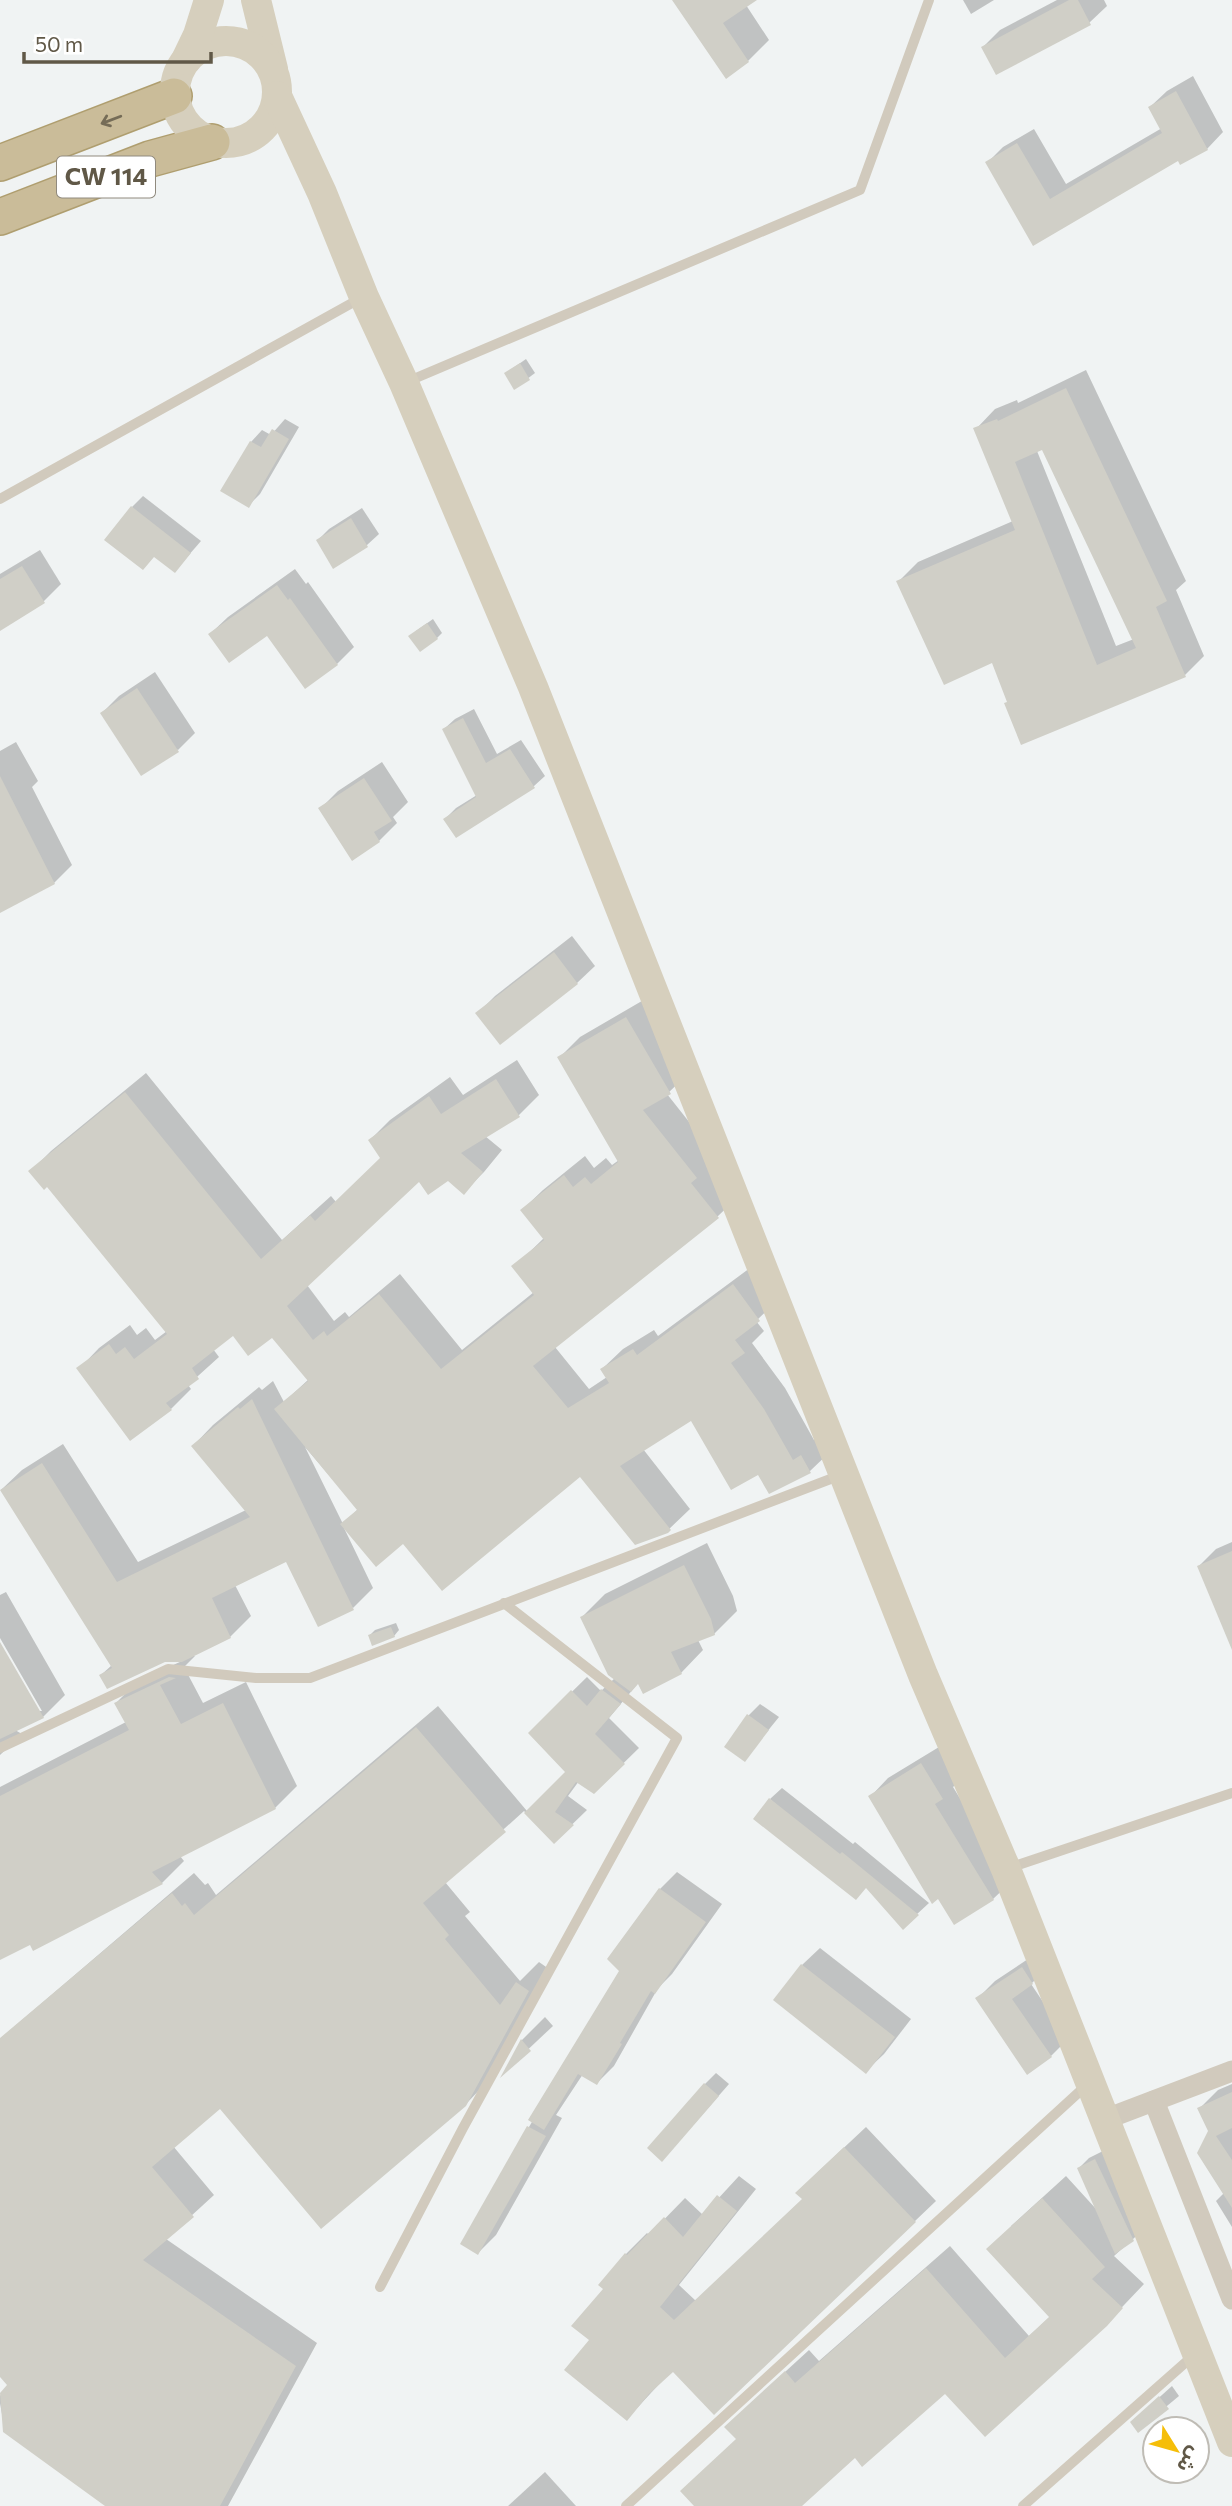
<svg xmlns="http://www.w3.org/2000/svg" width="1232" height="2506" font-family="Commissioner,'Noto Sans Arabic',sans-serif">
<style>
.shadow{fill:#0003;fill-rule:evenodd}
.building{fill:#d0cfc7;fill-rule:evenodd}
.lines{fill:none;stroke-linecap:round;stroke-linejoin:round}
.trunk-casing{stroke:#af9e6f;stroke-width:38}
.service{stroke:#d1cabd;stroke-width:10}
.minor{stroke:#d1cabd;stroke-width:21}
.secondary{stroke:#d6cfbd;stroke-width:30}
.trunk{stroke:#cabc99;stroke-width:35}
.oneway{stroke:#756c57}
.labels{text-anchor:middle;stroke-width:6;stroke-linejoin:round;paint-order:stroke}
.shield{fill:#fff;stroke:#908a7e;stroke-width:2}
.shield-label{font-size:24px;font-weight:bold;fill:#605847}
</style>
<rect width="100%" height="100%" fill="#f0f3f3"/>
<g class="shadow">
<polygon points="675,0 753,0 746,5 769,40 748,61"/>
<polygon points="963,0 994,0 971,14"/>
<polygon points="1057,0 1104,0 1107,6 1089,23 983,47 1000,30"/>
<polygon points="1193,76 1223,132 1207,149 1181,163 1178,159 1033,243 987,163 1003,147 1034,129 1066,184 1162,128 1150,107 1167,91"/>
<polygon points="526,359 535,373 515,388 506,373"/>
<path d="M1086 370 1186 581 1176 590 1204 656 1185 675 1008 701 992 660 898 582 918 562 1013 521 976 429 995 409 1017 400 1018 403ZM1043 448 1134 639 1116 646 1037 451Z"/>
<polygon points="285,419 299,427 260,494 248,506 251,442 262,430 271,435"/>
<polygon points="143,496 201,541 175,571 132,507"/>
<polygon points="362,508 379,534 367,545 334,566 318,540 329,529"/>
<polygon points="40,550 61,584 44,601 0,629 0,574"/>
<polygon points="295,569 306,584 308,582 354,647 337,664 267,634 210,634 228,617"/>
<polygon points="433,619 442,633 437,638 416,631"/>
<polygon points="155,672 195,733 178,750 102,713 119,696"/>
<polygon points="474,709 497,754 521,740 545,776 534,786 445,819 456,808 477,795 444,729 455,719"/>
<polygon points="16,742 38,781 32,787 72,865 54,883 0,911 0,751"/>
<polygon points="382,762 408,802 393,817 397,823 379,841 320,809 338,791"/>
<polygon points="572,936 595,966 577,983 478,1013 495,996"/>
<path d="M647 998 690 1072 667 1094 716 1156 739 1196 718 1216 555 1347 589 1389 607 1377 602 1369 623 1349 654 1330 658 1336 754 1265 779 1299 756 1321 764 1331 752 1343 785 1388 814 1440 822 1436 831 1451 810 1471 769 1492 758 1473 692 1418 643 1449 690 1509 667 1531 580 1475 404 1542 344 1528 373 1588 353 1608 287 1559 235 1585 251 1616 230 1637 192 1656H195L184 1667 203 1703 246 1682 297 1786 275 1808 180 1856 184 1861 162 1883 34 1949 31 1942 0 1959V1787L126 1722 116 1703 138 1681 182 1661 164 1660 101 1675 112 1665 1 1490 22 1470 63 1444 138 1562 246 1510 193 1446 213 1425 259 1387 262 1390 273 1381 284 1402 309 1379 272 1335 233 1334 213 1349 219 1357 188 1385 191 1389 171 1409 79 1369 99 1348 130 1325 137 1335 146 1328 155 1340 167 1331 47 1185 31 1171 51 1151 146 1073 282 1240 331 1196 336 1202 382 1158 370 1140 390 1120 450 1077 463 1095 517 1060 539 1095 519 1115 485 1136 502 1150 484 1172 464 1192 448 1179 420 1180 307 1285 334 1321 345 1312 349 1317 400 1274 462 1350 534 1292 514 1267 544 1238 522 1210 543 1190 585 1156 594 1168 606 1158 612 1165 619 1160 559 1058 580 1037ZM305 1447 358 1509 343 1524Z"/>
<polygon points="1232,1542 1232,1646 1199,1566 1216,1549"/>
<polygon points="707,1543 733,1596 737,1611 714,1634 698,1640 703,1650 681,1673 639,1682 609,1718 639,1748 594,1792 579,1781 568,1796 587,1810 554,1842 524,1811 445,1882 470,1912 465,1916 520,1981 539,1962 549,1969 487,2082 465,2105 220,2107 173,2146 214,2195 166,2239 317,2343 228,2506 108,2506 5,2431 0,2403 0,2396 9,2385 0,2375 0,2039 194,1873 205,1885 208,1883 216,1895 438,1706 527,1811 573,1767 530,1733 587,1677 601,1691 615,1678 582,1617 605,1594"/>
<polygon points="6,1592 65,1695 43,1717 15,1730 22,1734 0,1755 0,1645 38,1711 42,1711 0,1638 0,1595"/>
<polygon points="396,1623 399,1630 394,1636 370,1635 375,1630"/>
<polygon points="760,1704 779,1717 744,1760 726,1747 749,1715"/>
<polygon points="939,1747 960,1780 953,1787 1011,1882 993,1899 939,1896 871,1796 888,1778"/>
<polygon points="782,1788 853,1844 855,1842 929,1903 903,1927 867,1887 770,1799"/>
<polygon points="677,1872 722,1904 672,1974 658,1988 614,2066 597,2083 583,2074 556,2115 562,2118 496,2235 478,2253 463,2244 529,2127 621,1971 610,1959 660,1889"/>
<polygon points="820,1948 911,2019 884,2054 866,2071 802,1965"/>
<polygon points="1040,1951 1049,1966 1031,1984 1068,2039 1051,2056 977,1999 995,1981"/>
<polygon points="545,2017 553,2026 506,2070 522,2040"/>
<polygon points="716,2073 729,2084 673,2148 705,2084"/>
<polygon points="1232,2084 1232,2227 1216,2201 1224,2193 1210,2131 1199,2109 1218,2090"/>
<polygon points="866,2127 936,2201 915,2221 673,2369 627,2419 591,2340 605,2289 600,2285 626,2254 647,2233 649,2235 685,2198 703,2215 739,2176 756,2189 679,2285 696,2301 803,2199 818,2172"/>
<polygon points="1105,2150 1143,2230 1114,2256 1144,2284 1106,2324 945,2391 855,2456 799,2506 696,2506 738,2438 750,2404 809,2350 819,2361 950,2246 1029,2336 1051,2316 1011,2226 1066,2176 1097,2210 1079,2168 1089,2158"/>
<polygon points="1172,2386 1179,2396 1138,2430 1144,2411"/>
<polygon points="545,2472 576,2506 508,2506"/>
</g>
<g class="building">
<polygon points="672,0 757,0 723,23 749,62 726,79"/>
<polygon points="1069,0 1078,0 1091,25 996,75 981,47"/>
<polygon points="1176,91 1208,150 1180,165 1178,161 1033,246 985,162 1017,143 1050,199 1162,133 1148,107"/>
<polygon points="520,363 530,380 514,390 504,373"/>
<path d="M1066 388 1167 601 1156 607 1186 677 1021 745 1004 703 1007 702 992 663 944 685 896 581 1015 530 973 428 997 419 998 421ZM1042 450 1136 648 1097 665 1015 462Z"/>
<polygon points="272,429 289,439 249,508 220,491 250,441 261,447"/>
<polygon points="131,506 191,553 175,573 154,557 143,570 104,540"/>
<polygon points="351,518 368,547 333,569 316,540"/>
<polygon points="22,566 45,603 0,631 0,579"/>
<polygon points="277,585 288,600 290,598 338,665 305,689 267,636 229,663 208,634"/>
<polygon points="427,623 438,639 420,652 408,636"/>
<polygon points="137,688 179,752 141,776 100,713"/>
<polygon points="463,718 486,763 510,749 535,788 456,838 443,819 476,797 442,729"/>
<polygon points="0,776 55,884 0,913"/>
<polygon points="364,778 392,821 374,832 380,842 352,861 318,808"/>
<polygon points="554,952 578,984 500,1045 475,1013"/>
<polygon points="626,1017 671,1094 643,1110 697,1178 691,1183 719,1218 533,1366 568,1408 609,1383 600,1369 633,1349 637,1355 733,1284 760,1321 735,1340 745,1353 731,1363 764,1409 793,1460 801,1455 811,1473 769,1494 758,1475 731,1490 691,1421 620,1466 671,1530 668,1533 635,1545 580,1477 442,1591 403,1544 376,1567 340,1524 357,1510 274,1409 308,1381 272,1338 248,1356 233,1336 192,1368 199,1379 166,1403 172,1410 130,1441 76,1368 109,1344 116,1354 125,1347 134,1359 167,1334 47,1187 44,1190 28,1171 125,1092 261,1259 310,1215 315,1221 380,1158 368,1140 429,1096 441,1114 496,1079 520,1117 461,1153 483,1172 464,1195 448,1181 428,1195 419,1182 287,1306 313,1340 324,1331 327,1336 379,1294 441,1369 534,1295 511,1266 544,1240 520,1210 564,1175 573,1187 585,1177 591,1184 618,1162 557,1057"/>
<polygon points="252,1399 354,1610 318,1627 286,1562 212,1598 231,1638 182,1662 165,1662 107,1689 99,1675 112,1668 0,1490 42,1463 117,1582 250,1517 191,1446 238,1407 240,1409"/>
<polygon points="1232,1551 1232,1650 1197,1566"/>
<polygon points="684,1565 711,1619 715,1635 671,1652 682,1674 643,1694 638,1684 631,1692 608,1675 580,1617"/>
<polygon points="391,1627 395,1637 372,1646 368,1635"/>
<polygon points="0,1642 44,1718 0,1739"/>
<polygon points="169,1677 176,1678 160,1685 181,1724 223,1703 276,1809 152,1872 163,1884 33,1951 30,1945 0,1960 0,1796 129,1730 114,1703"/>
<polygon points="601,1689 621,1704 595,1734 625,1764 594,1794 576,1782 555,1812 574,1825 554,1844 524,1813 565,1772 528,1733 571,1690 587,1706"/>
<polygon points="747,1714 769,1730 745,1762 724,1747"/>
<polygon points="416,1727 506,1832 423,1903 449,1935 445,1939 500,2005 516,1982 529,1991 466,2106 321,2229 220,2109 152,2167 194,2217 143,2260 296,2366 220,2506 105,2506 3,2432 0,2393 7,2385 0,2377 0,2038 172,1893 182,1906 185,1903 194,1915"/>
<polygon points="921,1763 943,1799 935,1804 994,1900 954,1925 938,1899 932,1904 868,1796"/>
<polygon points="769,1798 840,1854 842,1852 919,1915 903,1930 866,1888 856,1900 814,1867 753,1819"/>
<polygon points="659,1888 706,1922 655,1994 651,1991 620,2043 622,2044 597,2085 578,2074 544,2130 528,2120 619,1971 607,1959"/>
<polygon points="801,1964 895,2037 866,2074 773,2000"/>
<polygon points="1022,1967 1033,1984 1012,1999 1052,2057 1027,2075 975,1998"/>
<polygon points="521,2039 531,2051 500,2078"/>
<polygon points="704,2083 719,2096 662,2162 647,2148"/>
<polygon points="1232,2092 1232,2128 1216,2136 1232,2160 1232,2208 1197,2153 1208,2131 1197,2108"/>
<polygon points="527,2126 546,2136 478,2255 460,2244"/>
<polygon points="844,2147 916,2222 714,2415 673,2372 649,2394 627,2421 564,2370 589,2340 571,2326 603,2289 598,2285 625,2253 627,2255 664,2217 683,2237 717,2195 737,2211 660,2307 674,2320 802,2199 795,2193"/>
<polygon points="1095,2159 1134,2241 1115,2254 1077,2168"/>
<polygon points="1042,2198 1105,2267 1092,2279 1123,2308 1107,2326 985,2437 945,2394 862,2467 855,2458 802,2506 694,2506 680,2491 736,2439 724,2427 785,2371 795,2383 926,2268 1005,2358 1049,2317 986,2249"/>
<polygon points="1159,2396 1169,2409 1138,2433 1130,2422"/>
</g>
<g class="lines">
<defs>
<g id="trunk">
<polyline points="0,163 174,96"/>
<polyline points="0,217 150,159 212,142"/>
</g>
</defs>
<use href="#trunk" class="trunk-casing"/>
<g class="service">
<polyline points="404,383 860,190 929,0"/>
<polyline points="0,499 361,298"/>
<polyline points="0,1748 168,1669 256,1678 310,1678 841,1475"/>
<polyline points="1009,1868 1232,1793"/>
<polyline points="380,2287 463,2128 677,1738 504,1603"/>
<polyline points="626,2506 1089,2083"/>
<polyline points="1023,2506 1194,2355"/>
</g>
<g class="minor">
<polyline points="1154,2101 1232,2299"/>
<polyline points="1106,2119 1232,2071"/>
</g>
<g class="secondary">
<polyline points="256,0 273,69"/>
<circle cx="226" cy="92" r="51"/>
<polyline points="186,60 198,35 209,0"/>
<polyline points="277,96 322,193 364,297 404,383 533,687 923,1675 1006,1869 1232,2442"/>
</g>
<use href="#trunk" class="trunk"/>
</g>
<defs><path id="oneway-shaft" d="M-6 0H5M1.5-3L5.5 0L1.5 3" fill="none" stroke-width="1.6" stroke-linecap="round" stroke-linejoin="round" transform="scale(1.75)"/></defs>
<use class="oneway" href="#oneway-shaft" transform="translate(111 120) rotate(159)"/>
<g class="labels">
<rect class="shield" x="57" y="156.5" width="98" height="41" rx="5"/>
<g class="shield-label">
<text x="106" y="185">CW 114</text>
</g>
</g>
<g transform="translate(1176 2450) rotate(127)"><circle r="33" fill="#ffffff" stroke="#bfbcb5" stroke-width="2"/>
<path d="M0-5L12 26L0 18L-12 26Z" fill="#f5be09"/>
<text y="-10" font-size="19" font-weight="bold" text-anchor="middle" fill="#605847">ش</text>
</g>
<path d="M24 52v10h187v-10" fill="none" stroke="#605847" stroke-width="3.5"/>
<text x="35" y="52" font-size="21" fill="#605847" stroke="#ffffff" stroke-width="5" paint-order="stroke">50 m</text>
</svg>
